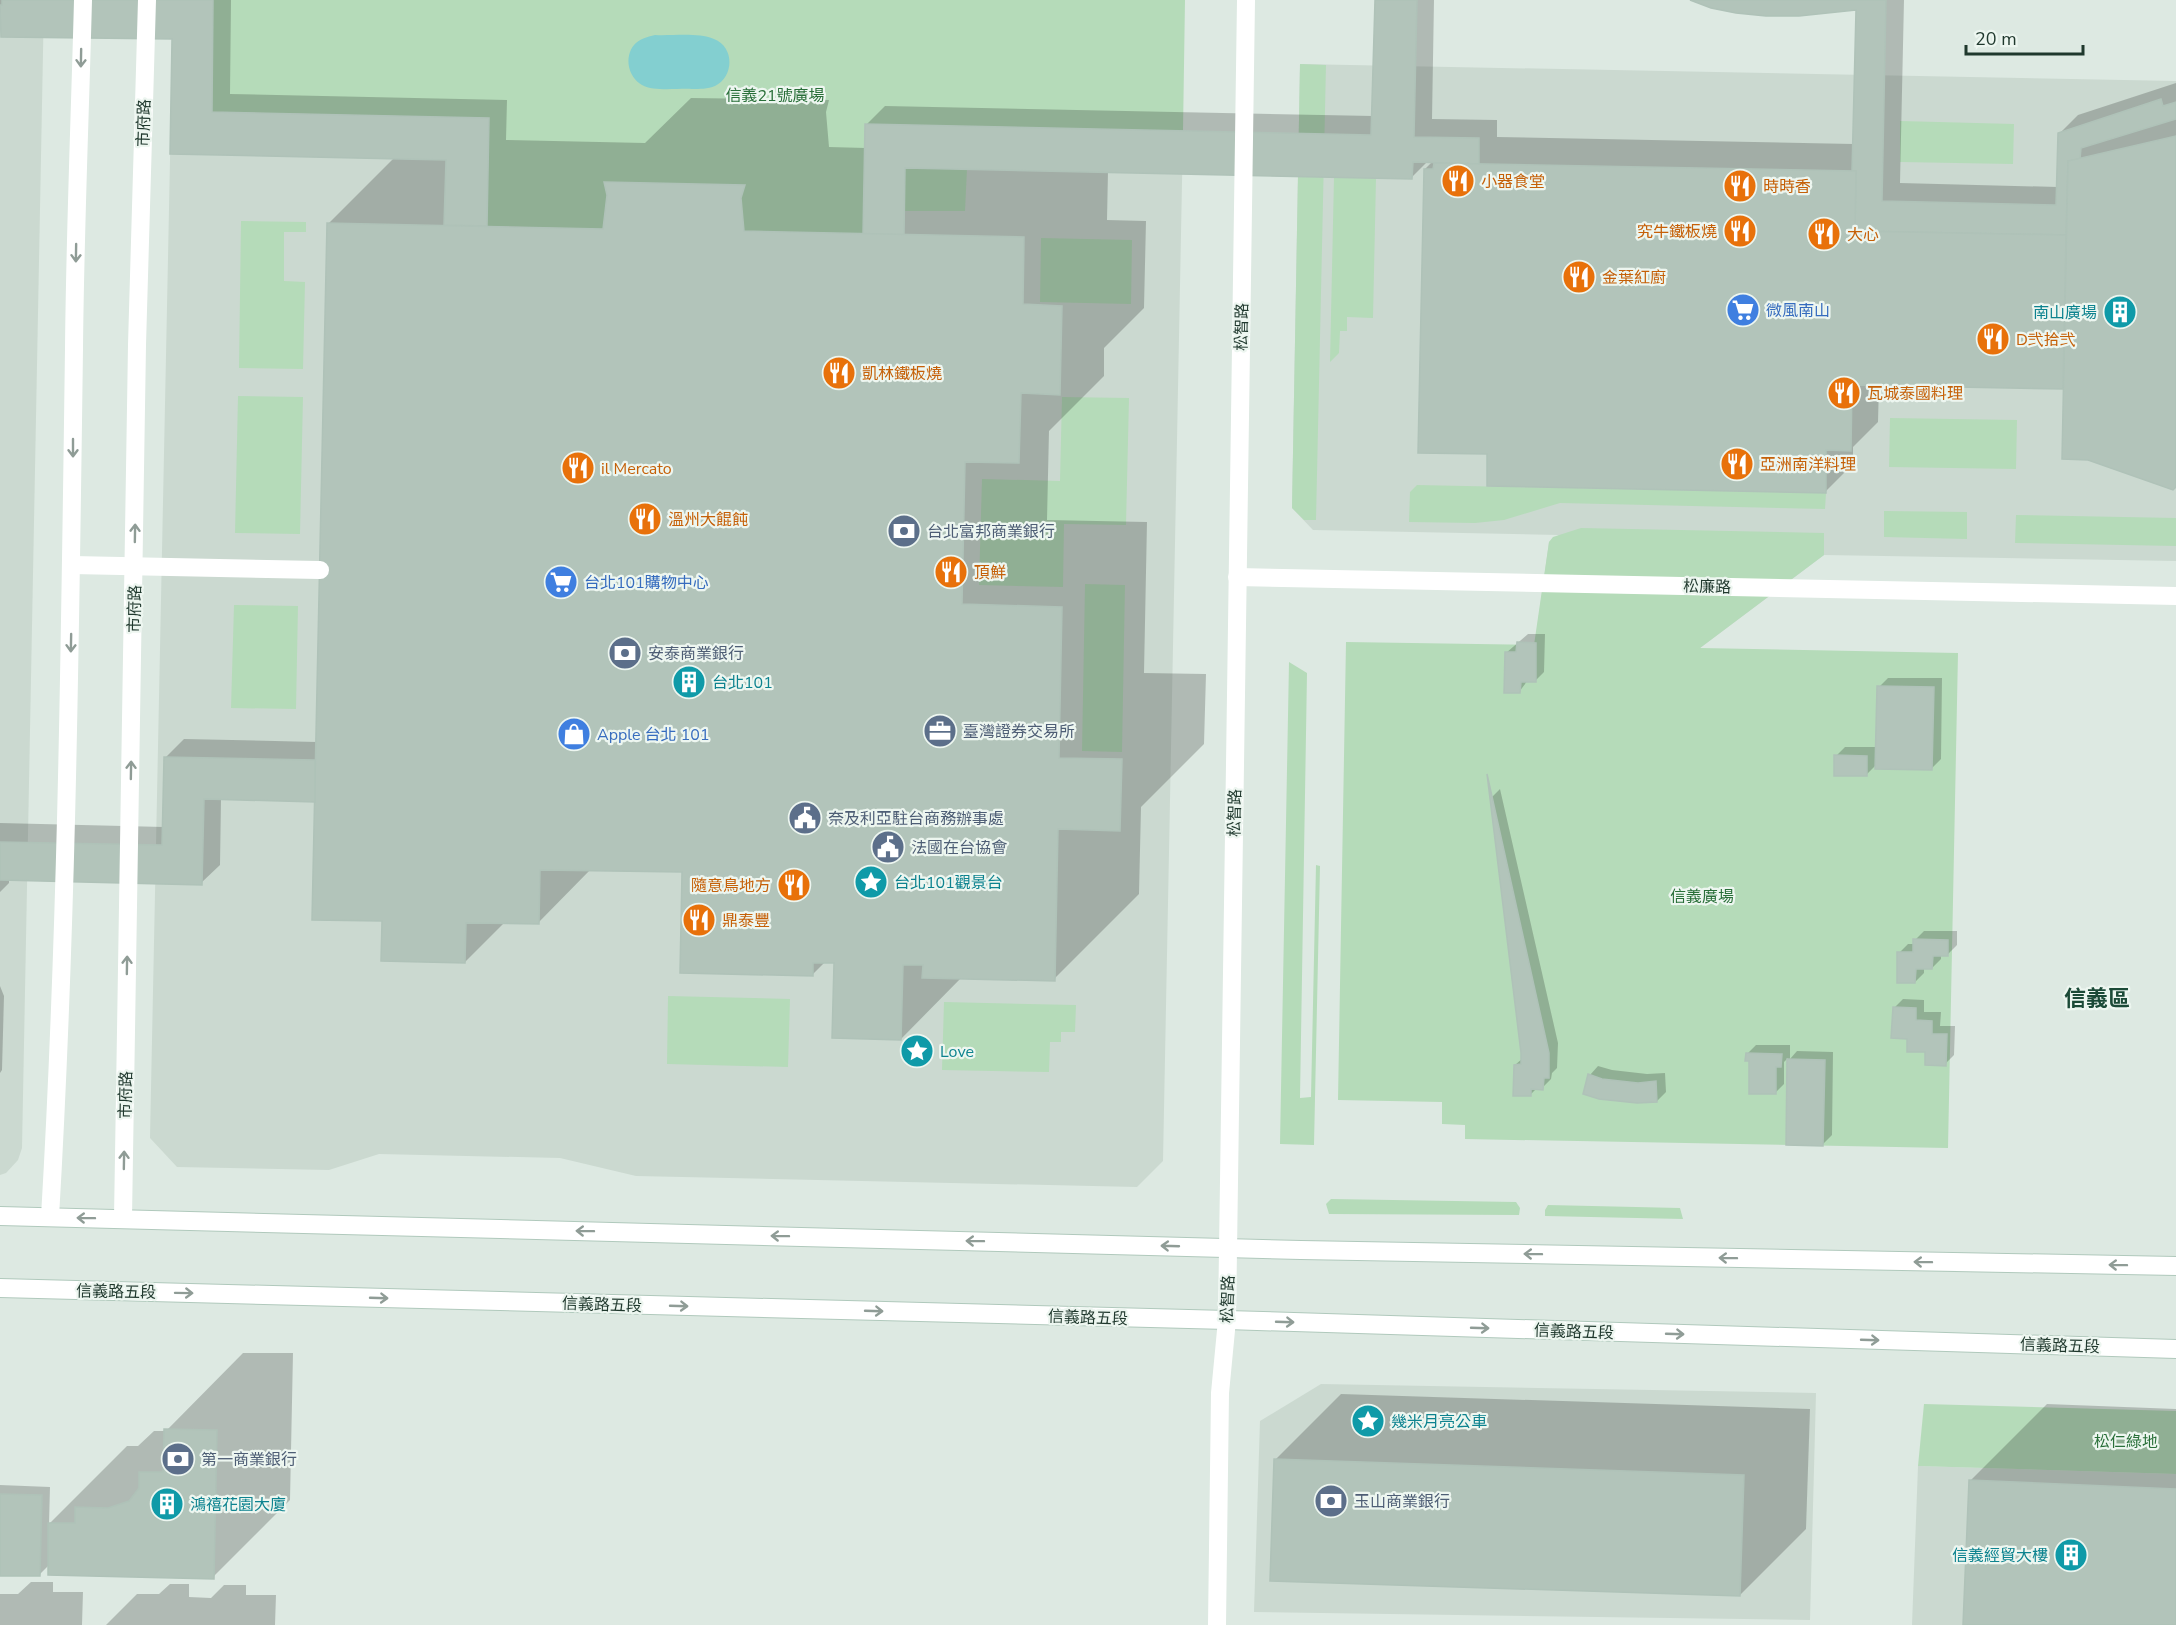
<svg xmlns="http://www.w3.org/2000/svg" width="2176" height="1625" font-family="'Nunito Sans','Noto Sans TC',sans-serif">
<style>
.built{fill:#cbd9d0}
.green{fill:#b5dbb9}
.water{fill:#83cfd0}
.shadow{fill:#0003;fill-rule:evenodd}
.building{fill:#b2c4ba;stroke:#afc2b8;stroke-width:1.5}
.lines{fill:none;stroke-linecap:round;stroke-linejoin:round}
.secondary-casing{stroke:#b0c9bc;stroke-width:20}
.service{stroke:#fff;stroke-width:18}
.minor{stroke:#fff;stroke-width:18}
.tertiary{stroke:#fff;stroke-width:18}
.secondary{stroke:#fff;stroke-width:18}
.oneway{stroke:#8f9c96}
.labels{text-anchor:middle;stroke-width:4.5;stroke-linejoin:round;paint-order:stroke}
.park-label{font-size:16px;fill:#296f39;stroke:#edf6f0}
.street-label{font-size:16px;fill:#1f382d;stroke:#edf6f0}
.food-label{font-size:16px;fill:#c56008;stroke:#edf6f0;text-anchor:start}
.shop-label{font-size:16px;fill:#366cbe;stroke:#edf6f0;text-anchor:start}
.culture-label{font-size:16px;fill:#0d838f;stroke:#edf6f0;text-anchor:start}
.service-label{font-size:16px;fill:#4e5e75;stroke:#edf6f0;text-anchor:start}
.district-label{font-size:22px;font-weight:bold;fill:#1b4a37;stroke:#edf6f0}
</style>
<rect width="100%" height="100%" fill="#dde9e2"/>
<g class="built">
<polygon points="0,0 44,0 22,1148 18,1160 6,1173 0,1175"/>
<polygon points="1300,64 2176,81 2176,561 1824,555 1515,787 1549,542 1559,535 1313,530 1292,508"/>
<polygon points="171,111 489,118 487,226 604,182 745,185 741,198 863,234 865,124 1183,131 1163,1161 1137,1187 636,1176 560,1158 379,1154 329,1170 177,1167 150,1138"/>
<polygon points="1321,1384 1816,1393 1810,1620 1254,1612 1260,1421"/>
<polygon points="1918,1466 2176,1474 2176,1625 1912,1625"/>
</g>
<g class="green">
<polygon points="173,0 1185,0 1183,131 865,124 863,234 744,231 741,198 744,185 604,182 607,195 603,229 487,226 489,118 171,111"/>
<polygon points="1300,64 1326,65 1316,520 1304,520 1292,508"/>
<polygon points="1900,121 2014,124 2013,164 1900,162"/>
<polygon points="905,168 967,169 965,211 905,211"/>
<polygon points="1334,177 1376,178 1373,318 1347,317 1347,331 1340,331 1339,353 1330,362"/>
<polygon points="241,221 306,222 306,232 284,232 284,281 305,282 303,369 239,368"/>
<polygon points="1041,238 1132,240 1131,304 1040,302"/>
<polygon points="238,396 303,397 300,534 235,533"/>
<polygon points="1062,397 1129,398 1126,525 1064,524 1063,587 979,585 982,479 1060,481"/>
<polygon points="1890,418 2017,420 2016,469 1889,467"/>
<polygon points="1417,485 1826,493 1825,509 1560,503 1504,520 1475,523 1409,522 1410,492"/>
<polygon points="1884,511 1967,512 1967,539 1884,537"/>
<polygon points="2016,515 2176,518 2176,546 2015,543"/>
<polygon points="1581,528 1824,533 1824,555 1700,648 1958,653 1948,1148 1465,1139 1465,1125 1442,1124 1442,1102 1338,1100 1346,642 1534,645 1549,542 1553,537"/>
<polygon points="1085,584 1125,585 1122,752 1082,751"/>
<polygon points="234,605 298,606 296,709 231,708"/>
<polygon points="1289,662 1307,673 1300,1098 1311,1097 1316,865 1320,866 1314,1145 1280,1144"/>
<polygon points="668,996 790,999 788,1067 667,1064"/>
<polygon points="944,1002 1076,1005 1075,1032 1061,1032 1061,1042 1050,1042 1049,1072 942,1070"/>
<polygon points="1331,1199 1516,1202 1520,1208 1519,1215 1329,1214 1326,1204"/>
<polygon points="1548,1205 1680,1208 1683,1219 1545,1216 1545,1210"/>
<polygon points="1924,1404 2176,1411 2176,1474 1918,1466"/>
</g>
<path class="water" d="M655 35C673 36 697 32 714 39 735 47 734 77 715 86 708 89 699 89 692 89 678 88 655 92 642 85 628 77 624 57 634 45 639 39 647 37 655 35Z"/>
<g class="shadow">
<path d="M0 0H231L230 94 507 100 506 140 645 143 691 98 829 100 826 112 829 147 866 148V125L885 106 1373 116 1376 0H1434L1432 119 1497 120V137L1854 144 1857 8 1692 0H1904L1900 183 2058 187 2059 134 2078 115 2176 83V485L2065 385 2062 387 1879 384 1878 422 1853 447V464L1825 492 1489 452 1425 169 1433 161H1428L1412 177 1108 171 1107 220 1146 221 1144 308 1104 348V376L1049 431 1047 520 1147 522 1144 673 1206 674 1204 744 1141 807 1139 894 1054 979 962 977 901 1039 835 962H825L813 974 683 871 591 869 538 923 505 922 465 962 384 919 316 800 221 798 220 865 201 883 9 879V883L0 892V823L164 827 165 758 184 739 317 742 328 224 395 157 172 153 174 37 0 25ZM2063 314H2066L2065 361H2062Z"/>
<polygon points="1528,634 1545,634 1544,672 1535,681 1528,680 1519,692 1506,653"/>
<polygon points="1888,678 1942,678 1941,759 1932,768 1877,764 1866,775 1836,756 1845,747 1877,747 1879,687"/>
<polygon points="1500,789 1558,1043 1557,1068 1552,1073 1551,1079 1542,1088 1537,1088 1530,1095 1515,1065 1523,1058 1491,798"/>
<polygon points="1924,931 1957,931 1957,945 1948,954 1941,954 1941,959 1932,968 1924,967 1924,973 1915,982 1899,953 1908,944 1915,944 1915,940"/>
<polygon points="0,986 4,996 2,1070 0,1073"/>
<polygon points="1903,999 1924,1000 1924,1012 1941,1012 1940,1026 1955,1026 1954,1055 1945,1064 1909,1037 1894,1008"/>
<polygon points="1756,1045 1790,1045 1790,1059 1797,1051 1833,1052 1832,1135 1823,1144 1787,1144 1788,1058 1784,1062 1784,1084 1775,1093 1747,1054"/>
<polygon points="1598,1066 1612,1070 1647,1074 1665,1073 1666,1092 1657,1101 1590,1075"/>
<polygon points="243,1353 293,1353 290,1500 213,1577 49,1565 39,1575 0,1574 0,1485 50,1487 49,1524 127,1446 138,1446 154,1431 166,1431"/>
<polygon points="1341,1394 1810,1409 1806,1529 1740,1595 1275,1460"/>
<polygon points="2047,1404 2176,1409 2176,1625 1964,1625 1970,1481"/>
<polygon points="31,1582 53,1582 53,1592 83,1592 82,1625 0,1625 0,1594 18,1594"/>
<polygon points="170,1584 189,1584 189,1597 211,1598 224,1585 246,1585 246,1595 276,1595 275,1625 106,1625 137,1594 159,1594"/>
</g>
<g class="building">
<polygon points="2,0 213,0 212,112 489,118 487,226 444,225 446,160 170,154 172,39 1,37 0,5 2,5"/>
<polygon points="1375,0 1417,0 1414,137 1479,138 1479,164 1413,162 1412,179 905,168 904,235 863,234 865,124 1371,135"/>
<polygon points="1690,0 1886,0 1882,201 2056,205 2058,133 2161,99 2163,106 2176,102 2176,119 2081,148 2080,159 2068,161 2066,235 1855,231 1856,171 1852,171 1856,10 1799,16 1766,16 1736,13 1711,8"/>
<polygon points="2176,136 2176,487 2173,490 2088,460 2062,459 2068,161"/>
<polygon points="1434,163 1856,171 1855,231 2066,235 2063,389 1852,385 1851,451 1826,450 1826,493 1487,486 1487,454 1418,453 1424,169 1433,169"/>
<polygon points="604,182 745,185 741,198 744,231 1024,237 1023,304 1062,306 1060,395 1021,393 1019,463 965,462 962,604 1062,607 1059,758 1122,759 1120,831 1058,829 1055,981 922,978 923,965 903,965 901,1040 832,1038 834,963 813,963 813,976 680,973 682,872 540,870 539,924 466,923 465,963 381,961 382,921 312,920 327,223 603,229 607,195"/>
<polygon points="1517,642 1536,643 1536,682 1521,682 1520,693 1504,693 1505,652 1516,652"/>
<polygon points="1877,686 1934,687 1932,770 1875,769"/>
<polygon points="1834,755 1867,756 1867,776 1834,776"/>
<polygon points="164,757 315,760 315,802 204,799 202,885 0,880 0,842 162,845"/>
<polygon points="1487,774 1549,1053 1549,1078 1544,1078 1543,1090 1531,1089 1531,1096 1513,1096 1514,1065 1521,1064 1521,1053"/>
<polygon points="1913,939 1948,940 1948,956 1933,956 1932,969 1916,969 1915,983 1897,983 1897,952 1913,952"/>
<polygon points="1893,1007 1916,1008 1916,1020 1932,1021 1932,1034 1947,1034 1946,1066 1925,1065 1925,1052 1907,1052 1907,1039 1891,1038"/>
<polygon points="1746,1053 1782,1054 1781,1067 1776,1067 1776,1094 1749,1094 1749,1061 1745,1061"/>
<polygon points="1787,1059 1825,1060 1823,1146 1786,1145"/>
<polygon points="1588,1074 1602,1079 1638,1083 1656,1081 1657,1102 1637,1103 1599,1099 1583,1094"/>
<polygon points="164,1429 217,1430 214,1579 48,1575 48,1523 75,1523 75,1507 108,1508 129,1501 139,1488 139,1472 163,1472"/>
<polygon points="1274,1459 1744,1475 1740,1596 1270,1581"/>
<polygon points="1969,1480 2176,1489 2176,1625 1963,1625"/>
<polygon points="0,1494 42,1495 40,1576 0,1576"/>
</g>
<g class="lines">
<defs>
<g id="secondary">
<polyline points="0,1216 1301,1250 2176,1266"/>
<polyline points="0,1288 1227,1320 2176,1349"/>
</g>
</defs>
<use href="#secondary" class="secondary-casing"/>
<polyline class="service" points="72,565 320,570"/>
<polyline class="minor" points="1237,577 2176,596"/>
<g class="tertiary">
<path d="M50 1217C67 928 70 639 74 349 75 233 80 116 83 0"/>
<polyline points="123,1218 137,345 147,0"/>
<polyline points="1217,1625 1220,1393 1227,1320 1246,0"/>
</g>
<use href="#secondary" class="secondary"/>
</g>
<defs><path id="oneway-shaft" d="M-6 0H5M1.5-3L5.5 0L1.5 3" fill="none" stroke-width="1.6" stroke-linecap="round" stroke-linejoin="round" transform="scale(1.5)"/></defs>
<g class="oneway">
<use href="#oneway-shaft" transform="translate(81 58) rotate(91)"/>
<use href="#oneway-shaft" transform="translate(76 253) rotate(91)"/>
<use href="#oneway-shaft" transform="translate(73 448) rotate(90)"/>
<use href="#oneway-shaft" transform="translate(135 533) rotate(-89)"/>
<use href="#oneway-shaft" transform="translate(71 643) rotate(91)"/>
<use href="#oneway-shaft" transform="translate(131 770) rotate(-89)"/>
<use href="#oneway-shaft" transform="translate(127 965) rotate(-89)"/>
<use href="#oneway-shaft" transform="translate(124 1160) rotate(-89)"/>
<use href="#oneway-shaft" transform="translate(86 1218) rotate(-179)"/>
<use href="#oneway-shaft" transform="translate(585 1231) rotate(-179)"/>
<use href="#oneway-shaft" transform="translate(780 1236) rotate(-179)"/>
<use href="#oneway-shaft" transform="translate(975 1241) rotate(-179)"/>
<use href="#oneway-shaft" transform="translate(1170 1246) rotate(-178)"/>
<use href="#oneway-shaft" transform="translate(1533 1254) rotate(-179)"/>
<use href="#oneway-shaft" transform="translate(1728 1258) rotate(-179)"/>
<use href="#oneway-shaft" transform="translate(1923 1262) rotate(-179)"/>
<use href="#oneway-shaft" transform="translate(2118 1265) rotate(-179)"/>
<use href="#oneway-shaft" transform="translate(184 1293) rotate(1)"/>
<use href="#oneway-shaft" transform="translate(379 1298) rotate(2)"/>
<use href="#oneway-shaft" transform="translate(679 1306) rotate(2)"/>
<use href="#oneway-shaft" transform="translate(874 1311) rotate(2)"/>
<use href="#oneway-shaft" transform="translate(1285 1322) rotate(2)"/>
<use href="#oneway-shaft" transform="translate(1480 1328) rotate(2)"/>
<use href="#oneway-shaft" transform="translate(1675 1334) rotate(2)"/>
<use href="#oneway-shaft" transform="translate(1870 1340) rotate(2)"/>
</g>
<defs>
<symbol id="restaurant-disc" viewBox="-11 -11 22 22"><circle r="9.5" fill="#e8710a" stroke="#edf6f0"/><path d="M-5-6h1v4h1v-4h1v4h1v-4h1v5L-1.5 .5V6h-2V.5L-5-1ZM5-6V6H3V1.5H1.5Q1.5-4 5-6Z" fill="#fff"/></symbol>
<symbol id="supermarket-disc" viewBox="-11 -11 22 22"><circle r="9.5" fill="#3f7fe0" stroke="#edf6f0"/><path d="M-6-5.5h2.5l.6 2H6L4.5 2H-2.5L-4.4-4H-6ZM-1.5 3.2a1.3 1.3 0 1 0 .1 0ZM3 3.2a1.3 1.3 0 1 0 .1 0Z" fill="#fff"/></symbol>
<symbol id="building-disc" viewBox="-11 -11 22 22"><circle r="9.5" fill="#0f9aa8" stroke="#edf6f0"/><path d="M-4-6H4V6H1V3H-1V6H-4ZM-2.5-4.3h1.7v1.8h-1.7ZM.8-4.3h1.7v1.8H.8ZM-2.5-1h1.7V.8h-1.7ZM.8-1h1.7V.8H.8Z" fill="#fff"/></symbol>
<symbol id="bank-disc" viewBox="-11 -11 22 22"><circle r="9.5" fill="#5c6f8a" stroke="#edf6f0"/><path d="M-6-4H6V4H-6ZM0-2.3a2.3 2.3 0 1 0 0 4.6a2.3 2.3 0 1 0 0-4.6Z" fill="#fff"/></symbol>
<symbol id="office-disc" viewBox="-11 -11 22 22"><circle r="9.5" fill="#5c6f8a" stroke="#edf6f0"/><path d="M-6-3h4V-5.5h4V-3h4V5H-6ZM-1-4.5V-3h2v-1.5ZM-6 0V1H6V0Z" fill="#fff"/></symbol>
<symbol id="shop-disc" viewBox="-11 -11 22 22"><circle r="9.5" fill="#3f7fe0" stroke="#edf6f0"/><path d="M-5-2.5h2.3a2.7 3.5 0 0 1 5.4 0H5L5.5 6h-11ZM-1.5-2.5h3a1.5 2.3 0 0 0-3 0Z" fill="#fff"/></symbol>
<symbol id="civic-disc" viewBox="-11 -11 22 22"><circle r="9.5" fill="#5c6f8a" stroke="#edf6f0"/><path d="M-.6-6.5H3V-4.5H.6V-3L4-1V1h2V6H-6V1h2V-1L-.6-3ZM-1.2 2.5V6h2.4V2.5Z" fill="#fff"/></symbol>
<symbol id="sight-disc" viewBox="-11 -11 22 22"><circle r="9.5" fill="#0f9aa8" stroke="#edf6f0"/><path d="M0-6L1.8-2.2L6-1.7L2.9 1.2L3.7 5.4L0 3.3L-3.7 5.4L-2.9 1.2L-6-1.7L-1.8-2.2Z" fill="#fff"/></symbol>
</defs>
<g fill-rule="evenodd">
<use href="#restaurant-disc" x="1439" y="162" width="38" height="38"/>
<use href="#restaurant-disc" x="1721" y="167" width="38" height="38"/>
<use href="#restaurant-disc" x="1721" y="212" width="38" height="38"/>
<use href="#restaurant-disc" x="1805" y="215" width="38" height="38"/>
<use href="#restaurant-disc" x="1560" y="258" width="38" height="38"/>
<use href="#supermarket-disc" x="1724" y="291" width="38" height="38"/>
<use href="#building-disc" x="2101" y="293" width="38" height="38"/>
<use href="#restaurant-disc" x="1974" y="320" width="38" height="38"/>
<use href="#restaurant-disc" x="820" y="354" width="38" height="38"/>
<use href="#restaurant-disc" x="1825" y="374" width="38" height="38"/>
<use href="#restaurant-disc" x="1718" y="445" width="38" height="38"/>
<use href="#restaurant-disc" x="559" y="449" width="38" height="38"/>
<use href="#restaurant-disc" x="626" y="500" width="38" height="38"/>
<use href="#bank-disc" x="885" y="512" width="38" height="38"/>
<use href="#restaurant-disc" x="932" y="553" width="38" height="38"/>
<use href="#supermarket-disc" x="542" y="563" width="38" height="38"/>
<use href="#bank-disc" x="606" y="634" width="38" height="38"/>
<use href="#building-disc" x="670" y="663" width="38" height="38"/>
<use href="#office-disc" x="921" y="712" width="38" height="38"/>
<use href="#shop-disc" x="555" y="715" width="38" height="38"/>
<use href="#civic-disc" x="786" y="799" width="38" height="38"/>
<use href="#civic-disc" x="869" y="828" width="38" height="38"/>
<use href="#sight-disc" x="852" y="863" width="38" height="38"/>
<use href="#restaurant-disc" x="775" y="866" width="38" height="38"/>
<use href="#restaurant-disc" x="680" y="901" width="38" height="38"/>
<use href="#sight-disc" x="898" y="1032" width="38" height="38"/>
<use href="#sight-disc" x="1349" y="1402" width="38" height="38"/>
<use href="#bank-disc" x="159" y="1440" width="38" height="38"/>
<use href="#bank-disc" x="1312" y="1482" width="38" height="38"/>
<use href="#building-disc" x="148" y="1485" width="38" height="38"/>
<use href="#building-disc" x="2052" y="1536" width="38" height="38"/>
</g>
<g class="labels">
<g class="park-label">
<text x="775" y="101">信義21號廣場</text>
<text x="1702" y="902">信義廣場</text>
<text x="2126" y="1447">松仁綠地</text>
</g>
<g class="street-label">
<text transform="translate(143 123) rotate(-88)" y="6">市府路</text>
<text transform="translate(1241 327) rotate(-89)" y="6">松智路</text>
<text transform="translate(1707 586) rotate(1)" y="6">松廉路</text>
<text transform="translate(134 609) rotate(-89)" y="6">市府路</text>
<text transform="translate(1234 813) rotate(-89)" y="6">松智路</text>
<text transform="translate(125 1095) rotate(-89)" y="6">市府路</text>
<text transform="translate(116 1291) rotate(1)" y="6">信義路五段</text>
<text transform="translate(1227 1299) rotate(-88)" y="6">松智路</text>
<text transform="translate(602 1304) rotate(2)" y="6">信義路五段</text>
<text transform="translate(1088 1317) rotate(2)" y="6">信義路五段</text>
<text transform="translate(1574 1331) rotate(2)" y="6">信義路五段</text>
<text transform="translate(2060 1345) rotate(2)" y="6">信義路五段</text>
</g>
<g class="food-label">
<text x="1481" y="187">小器食堂</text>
<text x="1763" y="192">時時香</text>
<text x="1717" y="237" text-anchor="end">究牛鐵板燒</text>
<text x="1847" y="240">大心</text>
<text x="1602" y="283">金葉紅廚</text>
<text x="2016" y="345">D弐拾弐</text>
<text x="862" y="379">凱林鐵板燒</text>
<text x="1867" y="399">瓦城泰國料理</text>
<text x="1760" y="470">亞洲南洋料理</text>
<text x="601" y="474">il Mercato</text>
<text x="668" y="525">溫州大餛飩</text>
<text x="974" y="578">頂鮮</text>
<text x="771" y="891" text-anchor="end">隨意鳥地方</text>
<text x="722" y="926">鼎泰豐</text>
</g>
<g class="shop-label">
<text x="1766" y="316">微風南山</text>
<text x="584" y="588">台北101購物中心</text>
<text x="597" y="740">Apple 台北 101</text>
</g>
<g class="culture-label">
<text x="2097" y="318" text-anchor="end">南山廣場</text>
<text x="712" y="688">台北101</text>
<text x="894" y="888">台北101觀景台</text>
<text x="940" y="1057">Love</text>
<text x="1391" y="1427">幾米月亮公車</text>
<text x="190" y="1510">鴻禧花園大廈</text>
<text x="2048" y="1561" text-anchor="end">信義經貿大樓</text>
</g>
<g class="service-label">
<text x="927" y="537">台北富邦商業銀行</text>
<text x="648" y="659">安泰商業銀行</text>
<text x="963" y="737">臺灣證券交易所</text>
<text x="828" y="824">奈及利亞駐台商務辦事處</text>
<text x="911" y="853">法國在台協會</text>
<text x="201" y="1465">第一商業銀行</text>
<text x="1354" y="1507">玉山商業銀行</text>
</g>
<g class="district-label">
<text x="2097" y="1006">信義區</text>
</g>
</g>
<path d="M1966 45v9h117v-9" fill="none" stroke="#1f382d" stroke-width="3"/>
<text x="1975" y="45" font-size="18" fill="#1f382d" stroke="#edf6f0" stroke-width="4.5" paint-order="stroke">20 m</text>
</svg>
